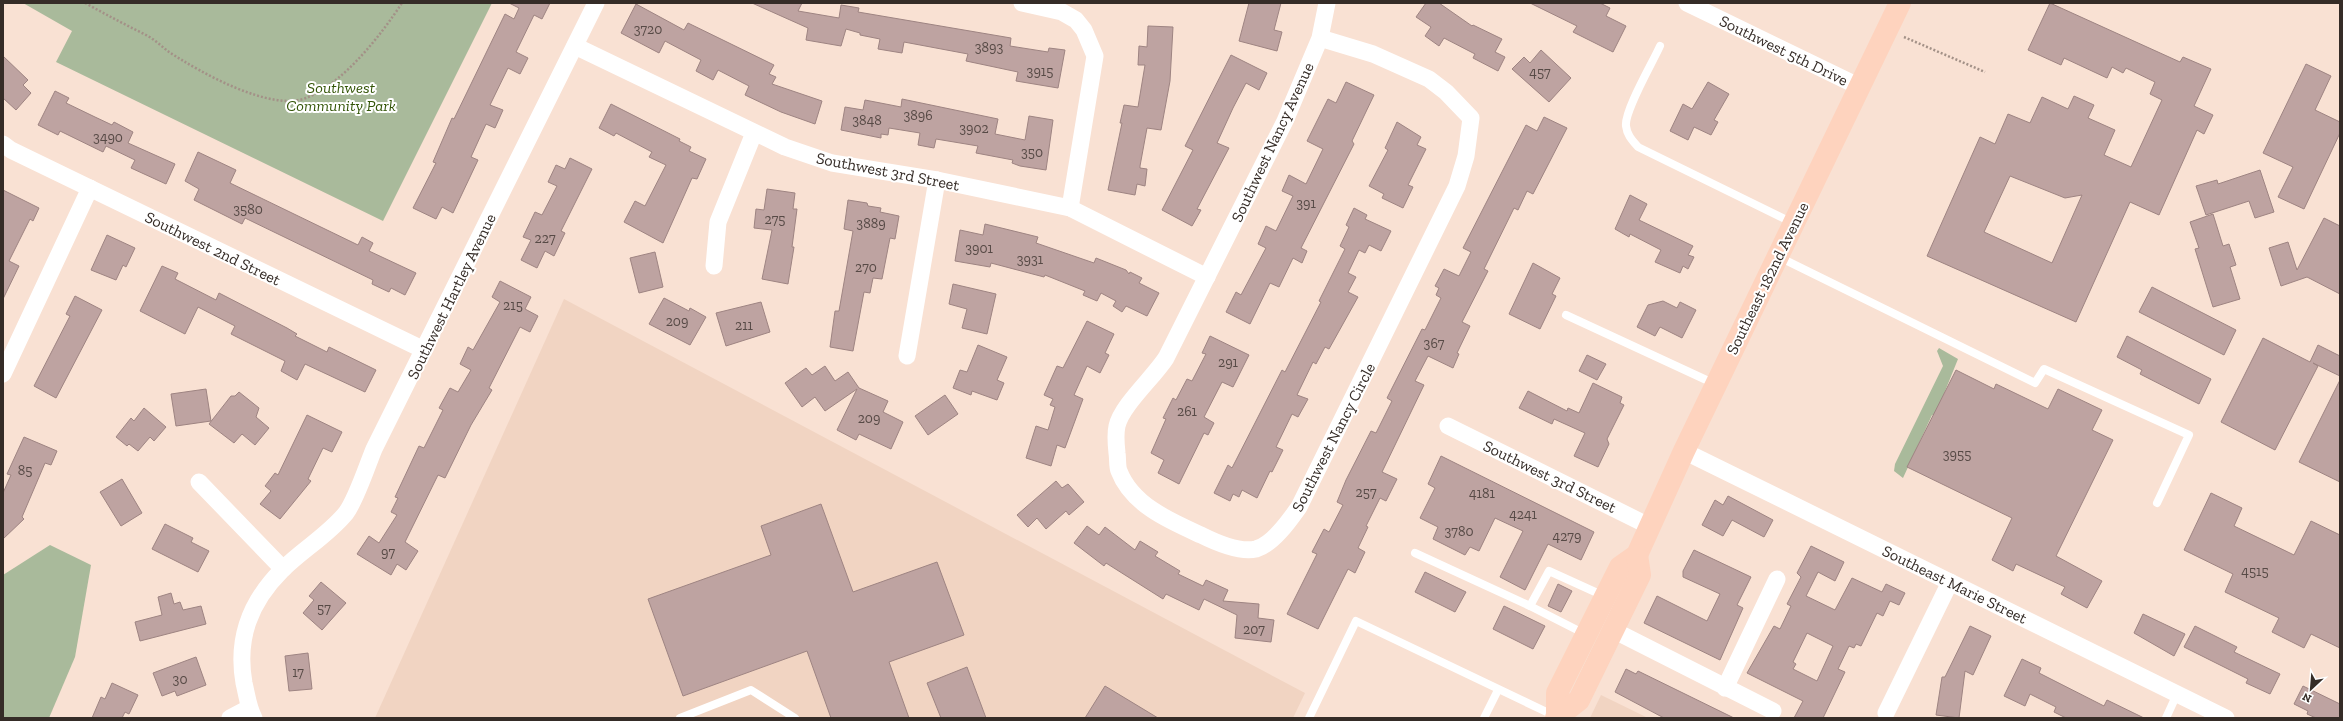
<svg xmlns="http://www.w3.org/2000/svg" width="2343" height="721" font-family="'Zilla Slab',serif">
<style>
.built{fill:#f1d4c2}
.green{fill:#a9ba9b}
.building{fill:#bea3a1;stroke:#9e8482;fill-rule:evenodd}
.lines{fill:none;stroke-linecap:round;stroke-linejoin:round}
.path{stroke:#a39187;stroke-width:2.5;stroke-dasharray:2 2;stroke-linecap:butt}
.lane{stroke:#fff;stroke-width:8}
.street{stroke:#fff;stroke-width:17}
.primary{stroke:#fed3be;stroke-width:22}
.labels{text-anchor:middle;stroke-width:4;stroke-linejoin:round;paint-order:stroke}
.number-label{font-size:14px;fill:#574a46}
.street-label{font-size:16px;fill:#352c27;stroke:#fff}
.park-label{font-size:16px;font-style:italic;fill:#335507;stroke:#fff}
</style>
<rect width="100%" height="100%" fill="#f9e1d3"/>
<g class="built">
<polygon points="564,299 1305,693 1293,718 375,718"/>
<polygon points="1601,695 1648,718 1590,718"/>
</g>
<g class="green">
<polygon points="23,3 492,3 383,221 56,62 72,31"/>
<polygon points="1939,348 1958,359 1935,416 1932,415 1903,478 1894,471 1895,464 1943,366 1937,351"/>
<polygon points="50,545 91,565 75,657 49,718 3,718 3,575"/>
</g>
<g class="building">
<polygon points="509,3 550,3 542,19 534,15 516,52 528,58 520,74 508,68 490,105 503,110 495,128 486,124 471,157 478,160 453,213 442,207 436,219 413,208 436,163 433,162 452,118 454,119 505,14 514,19 519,8"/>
<polygon points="752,3 802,3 798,11 839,18 841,5 859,8 858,12 1011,38 1010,46 1048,52 1049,48 1065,50 1058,88 1016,81 1018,72 966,61 968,54 904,42 902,53 878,49 880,39 860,35 860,33 846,29 841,46 806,40 808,28"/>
<polygon points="1249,3 1281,3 1274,30 1282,32 1277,51 1239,41"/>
<polygon points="1426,3 1439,3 1472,26 1473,25 1502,39 1495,52 1505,57 1498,71 1473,58 1475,54 1444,38 1439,46 1425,36 1431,27 1416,17"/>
<polygon points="1530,3 1600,3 1610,8 1606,16 1626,26 1613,52 1573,32 1577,26"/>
<path d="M2050 3 2180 62 2183 57 2211 69 2194 106 2213 115 2204 134 2197 130 2159 215 2130 202 2076 322 1927 256 1980 137 1995 144 2008 114 2030 123 2042 97 2068 109 2074 96 2094 105 2088 118 2115 130 2104 155 2131 167 2162 100 2150 94 2155 82 2126 68 2123 73 2112 67 2107 78 2064 58 2061 65 2028 50ZM2010 176 2065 198 2082 195 2052 263 1984 232Z"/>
<polygon points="636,4 684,30 688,23 774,65 769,74 776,77 772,84 822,101 815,124 781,112 745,95 749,86 718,70 713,80 696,71 701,60 665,41 659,53 621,33"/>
<polygon points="1148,26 1173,27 1170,81 1161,130 1147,128 1140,166 1140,168 1147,169 1145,186 1137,184 1135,195 1108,190 1122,123 1120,123 1124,105 1138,107 1145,65 1138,65 1139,46 1147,47"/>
<polygon points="1541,50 1571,78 1549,102 1512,69 1524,57 1530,63"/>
<polygon points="1231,55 1267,73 1259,90 1246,83 1233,108 1217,143 1229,148 1197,209 1201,210 1192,226 1162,210 1193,150 1185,146"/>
<polygon points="3,56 28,80 23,85 31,93 16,110 3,98"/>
<polygon points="2306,64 2331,76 2315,110 2340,122 2340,133 2304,209 2278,197 2293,167 2263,153"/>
<polygon points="1346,82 1374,95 1352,141 1354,144 1301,248 1307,251 1302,263 1293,258 1279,287 1270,283 1250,324 1226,312 1236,292 1241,295 1266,248 1258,244 1266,226 1276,231 1293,196 1282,191 1289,175 1306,184 1323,149 1307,141 1328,99 1336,103"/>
<polygon points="1708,82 1729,94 1714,120 1718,122 1711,135 1694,127 1688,140 1670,131 1683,104 1692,109"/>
<polygon points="55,91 69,98 66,103 95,117 112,125 114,122 133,132 128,143 175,164 166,184 131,168 135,160 106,146 103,152 60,131 58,135 38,125"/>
<polygon points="902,99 998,119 995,134 1025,140 1029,116 1053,120 1046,170 1020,166 1012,163 1013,160 976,153 978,146 936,139 934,148 918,145 920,133 889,128 888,135 881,134 881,138 841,130 845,107 863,110 865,100 901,107"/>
<polygon points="611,104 680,139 679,141 691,147 689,151 706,159 697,179 692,178 663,243 624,222 635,201 645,206 666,165 649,157 652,152 616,133 614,136 599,128"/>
<polygon points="1544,117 1567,128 1533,194 1527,191 1518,210 1514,208 1484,269 1488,271 1462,322 1470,326 1457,353 1459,354 1453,368 1428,356 1415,381 1424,385 1382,472 1397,479 1386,501 1380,498 1366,526 1368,527 1358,548 1365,552 1355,573 1348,569 1318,629 1287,614 1317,554 1312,552 1324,529 1329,532 1343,505 1337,502 1346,480 1371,431 1376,433 1392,401 1387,398 1422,329 1425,330 1441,298 1436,295 1439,288 1435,286 1444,269 1459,276 1471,252 1463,248 1526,125 1537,131"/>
<polygon points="1397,122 1421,137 1417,145 1426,149 1408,185 1413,187 1403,208 1382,198 1384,194 1369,186 1388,150 1385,148"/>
<polygon points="198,152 236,170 230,183 358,245 362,237 373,243 369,251 416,273 405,295 391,288 389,292 372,284 373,280 245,218 242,224 194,200 199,189 185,181"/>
<polygon points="570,158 592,169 561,231 565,233 554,256 545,251 537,268 521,260 531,240 523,237 535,212 542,215 557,186 548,182 556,165 565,169"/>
<polygon points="2260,170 2274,212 2255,218 2249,201 2206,215 2196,186 2217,180 2218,184"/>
<polygon points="767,189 795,193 793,209 797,209 792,247 794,247 788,284 762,279 772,230 754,228 756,209 764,210"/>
<polygon points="3,190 39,208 33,221 30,219 9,261 19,266 3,299"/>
<polygon points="1630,195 1647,204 1639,220 1693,246 1688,255 1694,257 1688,269 1683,266 1680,273 1655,262 1661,250 1630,234 1629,237 1615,229"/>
<polygon points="848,200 867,203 868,206 881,208 880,212 899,216 895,239 890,238 882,279 873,278 870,293 864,292 853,351 830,347 835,311 839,311 853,231 844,229"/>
<polygon points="1354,208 1367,215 1365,219 1391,231 1381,251 1369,245 1365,253 1359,250 1348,273 1356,277 1348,292 1358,297 1329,349 1325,347 1316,364 1313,362 1297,395 1308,399 1298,417 1292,414 1276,447 1283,450 1272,472 1270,471 1257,498 1242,490 1239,497 1233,494 1230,501 1214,493 1228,465 1232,468 1282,370 1285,372 1321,302 1319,301 1345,249 1340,246 1349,227 1346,225"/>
<polygon points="2213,214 2223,246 2229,244 2236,265 2230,267 2240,299 2213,307 2195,249 2199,248 2190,222"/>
<polygon points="2324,218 2340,226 2340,294 2307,277 2281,286 2269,248 2288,242 2297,270"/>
<polygon points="985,224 1038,237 1036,243 1094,263 1096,258 1126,270 1129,274 1130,272 1142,278 1139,283 1159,293 1147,316 1126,306 1122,312 1113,306 1116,301 1101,293 1097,301 1083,295 1085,291 1045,275 1044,277 991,263 990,267 955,261 960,230 983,235"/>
<polygon points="107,235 135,248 126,267 123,265 116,280 91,270"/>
<polygon points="655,252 663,287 639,293 630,258"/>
<polygon points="1533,263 1560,278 1552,294 1556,296 1540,329 1509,314"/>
<polygon points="162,266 178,273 175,279 216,300 219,293 287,328 297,334 295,336 327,352 329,347 376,370 365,392 305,364 297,380 281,371 285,361 231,334 235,326 198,307 185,334 140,311"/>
<polygon points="500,281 531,297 525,309 538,316 530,332 520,327 489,388 492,390 471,425 445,478 438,475 405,542 418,551 406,570 397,564 391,575 357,554 369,536 379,543 397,515 391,512 398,498 395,497 419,446 424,448 443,410 439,408 450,388 458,392 471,370 460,364 468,347 473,350 500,302 492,297"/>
<polygon points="953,284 996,294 987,334 962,328 967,309 949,304"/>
<polygon points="2152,287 2236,330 2224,355 2139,312"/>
<polygon points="75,296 102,310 56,398 34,386 70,316 66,314"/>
<polygon points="664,298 689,311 690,308 706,317 690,345 649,324"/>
<polygon points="1663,301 1677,308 1680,302 1696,310 1682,338 1660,327 1655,336 1637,327 1648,305"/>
<polygon points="761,302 770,332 726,346 716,313"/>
<polygon points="1087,321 1114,334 1105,353 1109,355 1100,373 1087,366 1074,395 1083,399 1065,448 1057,445 1051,466 1026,458 1036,426 1048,430 1055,407 1050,405 1053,399 1044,395 1057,366 1063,368"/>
<polygon points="1210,336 1249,355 1233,387 1222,382 1204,417 1214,423 1208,435 1204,433 1179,484 1158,473 1164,460 1151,453 1166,419 1163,418 1173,398 1176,400 1187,379 1192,381 1206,354 1202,353"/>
<polygon points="2127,336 2211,379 2199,404 2140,374 2142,370 2117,357"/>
<polygon points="2263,338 2310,362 2318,345 2340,356 2340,376 2313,363 2318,366 2275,450 2221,422"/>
<polygon points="978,345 1007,357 997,380 1004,383 997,400 972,391 971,395 953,388 960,370 967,372"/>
<polygon points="1587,355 1606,364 1597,380 1579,371"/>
<polygon points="825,366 835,381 848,372 859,388 888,401 883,412 903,422 891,449 859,434 856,440 837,430 857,389 825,411 815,397 802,407 785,383 806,368 812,375"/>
<polygon points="1956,370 1994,389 1996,384 2048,409 2058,389 2102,410 2092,430 2113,440 2056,556 2102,581 2087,608 2061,594 2065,587 2016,564 2013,571 1992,560 2012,518 1907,467"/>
<polygon points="2340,380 2340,482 2299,462"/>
<polygon points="1593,383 1622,397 1620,403 1624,405 1607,439 1609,444 1598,467 1574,456 1585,433 1554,419 1552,424 1519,408 1528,391 1567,411 1568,408 1579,413"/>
<polygon points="206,389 211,421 176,426 171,394"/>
<polygon points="239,392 259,408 256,417 269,428 255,445 242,434 234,443 209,424 231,396 235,396"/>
<polygon points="945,395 958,414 928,435 915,416"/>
<polygon points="144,408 166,427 154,441 150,437 138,451 129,444 127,446 116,437 131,418 134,421"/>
<polygon points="307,415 342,432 332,452 323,448 308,479 311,481 280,519 260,504 271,491 265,486 275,473 278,475"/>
<polygon points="24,437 57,451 51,465 45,463 22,517 24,519 3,539 3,493 11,475 7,474"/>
<polygon points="1441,456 1594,532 1581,560 1548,544 1525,590 1500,577 1523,531 1495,518 1479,551 1470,547 1465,555 1433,539 1438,527 1420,518 1435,488 1428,484"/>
<polygon points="122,479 142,513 121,526 100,492"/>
<polygon points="1056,481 1062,488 1068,484 1084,502 1069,515 1066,511 1046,529 1037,518 1028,527 1017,515"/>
<polygon points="2211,493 2242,508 2234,526 2294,555 2311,521 2340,535 2340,648 2311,634 2304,648 2272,632 2279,618 2225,592 2233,574 2184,550"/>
<polygon points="1728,496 1773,520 1764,537 1732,520 1723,536 1702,525 1715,500 1723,505"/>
<polygon points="821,504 853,592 937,562 964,635 889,662 909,718 831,718 807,651 683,696 648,599 771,555 761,526"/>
<polygon points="165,524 193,538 191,542 209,551 198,572 152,549"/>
<polygon points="1087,526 1099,535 1105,527 1135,550 1140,541 1158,552 1155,556 1180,571 1178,574 1203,586 1206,580 1228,590 1223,601 1259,604 1258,618 1274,620 1271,642 1235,638 1237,615 1204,599 1199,610 1166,594 1163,599 1106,563 1104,566 1074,543"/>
<path d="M1811 546 1844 562 1835 581 1818 572 1806 596 1835 610 1852 578 1882 592 1886 584 1905 593 1899 605 1890 601 1883 616 1877 613 1861 646 1856 644 1854 648 1849 646 1838 669 1845 672 1823 718H1794L1803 701 1747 673 1774 626 1780 629 1791 606 1787 604 1801 577 1797 573ZM1807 633 1833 646 1817 681 1793 669 1796 664 1793 662Z"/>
<polygon points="1694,550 1751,577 1737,605 1743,608 1720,660 1644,623 1657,596 1707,621 1720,594 1683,577 1683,571"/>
<polygon points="1425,572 1466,592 1455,612 1415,592"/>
<polygon points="321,582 346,603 322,630 303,613 314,600 309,596"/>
<polygon points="1558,584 1572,591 1561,612 1548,606"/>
<polygon points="171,593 174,604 180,602 183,610 201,606 206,624 140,641 135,622 162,615 158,597"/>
<polygon points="1504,606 1545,626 1533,649 1493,629"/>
<polygon points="2143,614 2185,634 2174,656 2134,633"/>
<polygon points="1970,626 1991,636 1973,675 1965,671 1959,718 1936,715 1942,677 1945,677"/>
<polygon points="2195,626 2237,647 2234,652 2280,674 2270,694 2246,683 2248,679 2184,647"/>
<polygon points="308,653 312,689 289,691 285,656"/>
<polygon points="196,657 206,685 177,696 175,691 162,696 153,673"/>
<polygon points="2022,659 2041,668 2039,673 2104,706 2107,700 2144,718 2066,718 2054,712 2056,707 2030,694 2025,706 2004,696"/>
<polygon points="967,667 986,718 941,718 927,683"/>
<polygon points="1626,669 1636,674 1638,671 1734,718 1664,718 1615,692"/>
<polygon points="112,683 138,695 129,714 125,712 122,718 92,718 101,697 105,699"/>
<polygon points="1105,686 1158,718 1085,718"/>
<polygon points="2303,686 2340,704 2340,718 2316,718 2307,714 2308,711 2294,704"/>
</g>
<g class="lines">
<g class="path">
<path d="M85 3C105 14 124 24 144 34 153 38 161 46 169 52 200 72 270 112 306 98 343 84 381 35 402 3"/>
<polyline points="1904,37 1985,72"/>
</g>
<g class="lane">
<path d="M1660 46C1653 62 1624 111 1626 126 1627 135 1632 140 1638 147L1793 223"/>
<polyline points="1779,257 2035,383 2044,369 2189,435 2157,503"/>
<polyline points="1566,315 1715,384"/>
<polyline points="1415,553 1530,606 1585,634"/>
<polyline points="1530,606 1549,571 1604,596"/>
<polyline points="680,718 751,690 795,718"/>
<polyline points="1309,718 1356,621 1555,716"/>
<polyline points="1484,718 1498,690"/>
<polyline points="2166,718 2177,694"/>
</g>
<g class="street">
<polyline points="1022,3 1062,12 1076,20 1084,30 1095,56 1070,208"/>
<polyline points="1687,3 1860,87"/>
<path d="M1320 38 1373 54 1429 79 1446 92 1471 118 1466 156 1457 186 1299 507C1289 521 1273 544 1256 549 1239 553 1215 542 1201 535 1170 521 1132 505 1119 471 1117 466 1118 459 1117 453 1116 444 1115 435 1117 426 1122 405 1153 378 1166 358L1285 121 1320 38 1327 3"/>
<polyline points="575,46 785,147 832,163 937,180 1070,208 1207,277"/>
<polyline points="3,144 11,150 424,350"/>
<polyline points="714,266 718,222 754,133"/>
<polyline points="907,356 937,180"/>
<polyline points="3,374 90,188"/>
<polyline points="1448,426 1651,527"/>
<polyline points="1684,451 2226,718"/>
<polyline points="199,482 283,569"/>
<polyline points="1613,630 1773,711"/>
<polyline points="1725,688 1777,579"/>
<polyline points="1886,713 1950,582"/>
<polyline points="230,718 249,708"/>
<path d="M254 718C248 707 247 695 244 683 236 638 250 602 282 570 303 549 327 536 346 513 356 500 367 466 374 449L596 3"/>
</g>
<g class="primary">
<polyline points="1557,717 1557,693 1620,567 1637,555 1684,451 1900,3"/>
<polyline points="1556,718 1579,700 1640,575 1637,555"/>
</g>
</g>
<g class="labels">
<g class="number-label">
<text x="648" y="34">3720</text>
<text x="989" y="52">3893</text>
<text x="1040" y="76">3915</text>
<text x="1540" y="77">457</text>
<text x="918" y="120">3896</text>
<text x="867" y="125">3848</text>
<text x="974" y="133">3902</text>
<text x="108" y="142">3490</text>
<text x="1032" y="157">350</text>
<text x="1306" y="208">391</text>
<text x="248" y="214">3580</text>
<text x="775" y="224">275</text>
<text x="871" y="228">3889</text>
<text x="545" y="243">227</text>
<text x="979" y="253">3901</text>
<text x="1030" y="264">3931</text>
<text x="866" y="272">270</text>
<text x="513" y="310">215</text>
<text x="677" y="326">209</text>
<text x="744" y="330">211</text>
<text x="1434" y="348">367</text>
<text x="1228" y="367">291</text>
<text x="1187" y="416">261</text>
<text x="869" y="423">209</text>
<text x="1957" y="459">3955</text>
<text x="25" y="475">85</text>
<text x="1366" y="497">257</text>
<text x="1482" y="498">4181</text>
<text x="1523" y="519">4241</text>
<text x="1459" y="536">3780</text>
<text x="1567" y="541">4279</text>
<text x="388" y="557">97</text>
<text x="2255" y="576">4515</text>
<text x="324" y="613">57</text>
<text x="1254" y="634">207</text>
<text x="298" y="677">17</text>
<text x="180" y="684">30</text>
</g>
<g class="street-label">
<text transform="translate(1784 50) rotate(26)" y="6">Southwest 5th Drive</text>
<text transform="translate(1272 142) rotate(-65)" y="6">Southwest Nancy Avenue</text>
<text transform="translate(888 171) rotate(11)" y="6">Southwest 3rd Street</text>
<text transform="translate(213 248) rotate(26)" y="6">Southwest 2nd Street</text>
<text transform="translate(1767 278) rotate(-64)" y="6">Southeast 182nd Avenue</text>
<text transform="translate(451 296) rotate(-64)" y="6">Southwest Hartley Avenue</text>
<text transform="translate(1333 437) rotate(-63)" y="6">Southwest Nancy Circle</text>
<text transform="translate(1550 476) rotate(26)" y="6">Southwest 3rd Street</text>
<text transform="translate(1955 584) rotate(26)" y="6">Southeast Marie Street</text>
</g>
<g class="park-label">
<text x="341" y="93">Southwest<tspan x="341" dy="18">Community Park</tspan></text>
</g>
</g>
<rect width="2343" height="721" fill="none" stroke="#352c27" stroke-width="8"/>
<g transform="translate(2311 689) rotate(206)" stroke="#ffffff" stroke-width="3" paint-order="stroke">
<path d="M0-3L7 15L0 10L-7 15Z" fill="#352c27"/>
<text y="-6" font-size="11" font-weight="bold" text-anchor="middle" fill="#352c27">N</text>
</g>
</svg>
